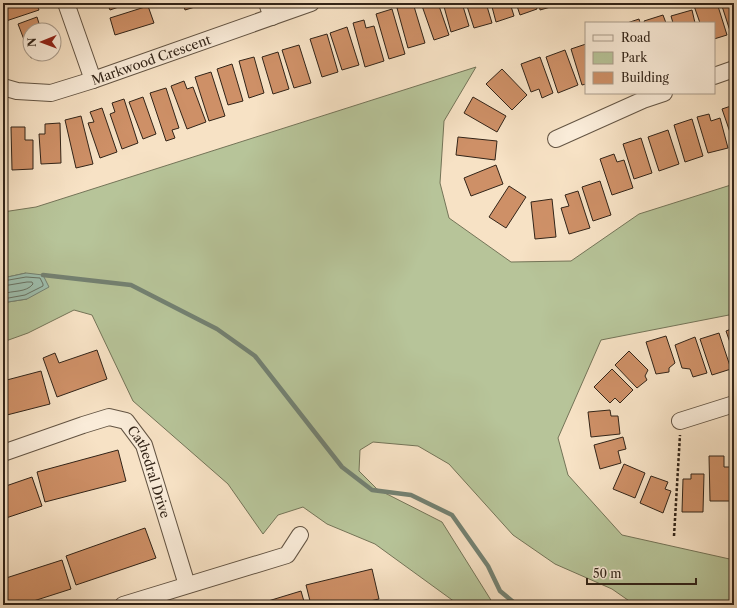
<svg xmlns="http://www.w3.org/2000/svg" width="737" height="608" font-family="'Libre Caslon Text',serif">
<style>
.green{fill:#b7c499;stroke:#747458}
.water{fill:#9ebfae;stroke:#738172}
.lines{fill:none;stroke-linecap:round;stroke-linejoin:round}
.shore{stroke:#687263;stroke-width:1}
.stream{stroke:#738172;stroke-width:4.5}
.building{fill:#ce9067;stroke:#322418}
.minor-casing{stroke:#635443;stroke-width:18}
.path{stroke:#322418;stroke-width:2.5;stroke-dasharray:3 2;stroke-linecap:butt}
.minor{stroke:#faecd9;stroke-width:16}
.labels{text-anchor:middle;stroke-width:3.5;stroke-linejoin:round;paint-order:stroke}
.street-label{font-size:13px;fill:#322418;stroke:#faecd9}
</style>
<rect width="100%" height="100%" fill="#f7e2c5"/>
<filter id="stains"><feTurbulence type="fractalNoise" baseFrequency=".005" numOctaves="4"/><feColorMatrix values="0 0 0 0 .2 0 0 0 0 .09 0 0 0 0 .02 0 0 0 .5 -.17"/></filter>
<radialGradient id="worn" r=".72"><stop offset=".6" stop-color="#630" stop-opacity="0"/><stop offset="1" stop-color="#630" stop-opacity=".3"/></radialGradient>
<polygon class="green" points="476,67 444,121 440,183 449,218 511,262 571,261 639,214 734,184 734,314 601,340 558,438 568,475 622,535 734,560 734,605 635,605 612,589 555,564 513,535 449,464 418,446 373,442 360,450 359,471 377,489 442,522 494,605 459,605 375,544 327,524 303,507 278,515 263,534 228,484 133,401 92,315 74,310 28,333 3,342 3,304 8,302 27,299 26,273 3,278 3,212 36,207"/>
<polygon class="water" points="26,273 43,275 49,287 27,299 8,302 3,304 3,278"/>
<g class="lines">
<g class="shore">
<polyline points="3,281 26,277 40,278 43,284 43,286 25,295 3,299"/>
<path d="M3 286 27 282H32L33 284C26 293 13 290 3 294"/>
</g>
<polyline class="stream" points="43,275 131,285 217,329 255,356 342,467 372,490 411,495 452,515 488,566 500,591 517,605"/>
</g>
<g class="building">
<polygon points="3,3 36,3 39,10 3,22"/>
<polygon points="107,3 130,3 110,10"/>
<polygon points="183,3 208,3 185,10"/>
<polygon points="413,3 425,43 408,48 397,8"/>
<polygon points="421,3 438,3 449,35 434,40"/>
<polygon points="443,3 462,3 469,26 451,32"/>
<polygon points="466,3 486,3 492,23 474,28"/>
<polygon points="491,3 510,3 514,16 496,22"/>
<polygon points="516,3 535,3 537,9 520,15"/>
<polygon points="539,3 561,3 561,4 540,10"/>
<polygon points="693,3 717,3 727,35 714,39 714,23 700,23"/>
<polygon points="721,3 734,3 734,33 731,34"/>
<polygon points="148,6 154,23 115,35 110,18"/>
<polygon points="392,9 405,54 389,59 376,14"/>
<polygon points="692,10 695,23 673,23 671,16"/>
<polygon points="663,15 666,23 645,23 644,21"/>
<polygon points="37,17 41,30 30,30 30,54 41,54 31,58 18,24"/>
<polygon points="639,19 640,23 627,23"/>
<polygon points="364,20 366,28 374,26 384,61 365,67 353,23"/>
<polygon points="347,27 359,65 342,70 330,33"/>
<polygon points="327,34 338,72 322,77 310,39"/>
<polygon points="586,44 586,84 582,85 571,49"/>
<polygon points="299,45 311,83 294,88 282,50"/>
<polygon points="565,50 578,85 558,93 546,57"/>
<polygon points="278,52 289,89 273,94 262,57"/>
<polygon points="254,57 264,93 249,98 239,61"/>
<polygon points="540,57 553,93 542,98 539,89 531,92 521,64"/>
<polygon points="232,64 243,101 228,105 217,69"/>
<polygon points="502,69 527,95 512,110 486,84"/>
<polygon points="211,72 225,116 209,121 195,77"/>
<polygon points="184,81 187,89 193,87 206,122 187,129 171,86"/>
<polygon points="166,88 179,128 172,130 175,138 166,141 150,93"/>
<polygon points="143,97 156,134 143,139 129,102"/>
<polygon points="473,97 506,116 497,132 464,113"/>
<polygon points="124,99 138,143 122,149 110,114 115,112 112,103"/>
<polygon points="734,105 734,144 722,109"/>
<polygon points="102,108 117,152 100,158 88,123 94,122 90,112"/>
<polygon points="709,114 711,121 720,118 728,148 708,153 697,117"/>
<polygon points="81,116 93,164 76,168 65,120"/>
<polygon points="692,119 703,156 685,162 674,125"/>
<polygon points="60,123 61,163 41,164 39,134 45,134 45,124"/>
<polygon points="11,127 25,127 25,140 33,140 33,169 12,170"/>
<polygon points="668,130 679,164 659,171 648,137"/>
<polygon points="458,137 497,141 495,160 456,155"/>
<polygon points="641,138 652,173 634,179 623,144"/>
<polygon points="614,154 617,162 624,160 633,188 612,195 600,159"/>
<polygon points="496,165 503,184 471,196 464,178"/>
<polygon points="600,181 611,215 593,221 582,187"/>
<polygon points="509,186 526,197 506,228 489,217"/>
<polygon points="578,191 590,228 569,234 561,208 569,206 565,195"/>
<polygon points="552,199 556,237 535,239 531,202"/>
<polygon points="734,328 734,354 726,331"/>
<polygon points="719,333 731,369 712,375 700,339"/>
<polygon points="666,336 675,363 669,368 669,372 656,374 646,342"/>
<polygon points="695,337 707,373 693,377 690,369 682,368 675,345"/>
<polygon points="97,350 107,379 57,397 43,358 55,353 59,363"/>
<polygon points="629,351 648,370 645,376 647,380 637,388 615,365"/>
<polygon points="612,369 633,390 620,403 615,398 610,403 594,387"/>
<polygon points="41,371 50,404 3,416 3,381"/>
<polygon points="610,410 611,416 618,416 620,434 591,437 588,412"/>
<polygon points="623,437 626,449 618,451 621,463 600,469 594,445"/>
<polygon points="118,450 126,481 45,502 37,472"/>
<polygon points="709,456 724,456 724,467 732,467 732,501 710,501"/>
<polygon points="624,464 645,473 635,498 613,489"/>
<polygon points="691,474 704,474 703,512 682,512 683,479 691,479"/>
<polygon points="651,476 668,482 665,489 671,491 663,513 640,503"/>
<polygon points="32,477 42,506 3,519 3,487"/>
<polygon points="145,528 156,558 76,585 66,556"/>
<polygon points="62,560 71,589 21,605 3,605 3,579"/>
<polygon points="372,569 379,599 352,605 311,605 306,585"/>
<polygon points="301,591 305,605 255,605"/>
</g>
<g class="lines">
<defs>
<g id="minor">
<polyline points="66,3 93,80"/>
<polyline points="267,3 272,17"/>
<polyline points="714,76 734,69"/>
<path id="s1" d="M3 87 17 91 51 93 93 80 311 3"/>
<polyline points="556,139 643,100 664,93"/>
<polyline points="680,421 734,404"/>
<path id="s2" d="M3 453 83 425 109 417 126 421 144 445 187 585"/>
<polyline points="123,605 287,555 300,535"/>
</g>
</defs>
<use href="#minor" class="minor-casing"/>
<polyline class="path" points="674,536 680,435"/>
<use href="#minor" class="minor"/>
</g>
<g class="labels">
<g class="street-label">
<text dy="5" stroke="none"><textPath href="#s1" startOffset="154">Markwood Crescent</textPath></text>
<text dy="5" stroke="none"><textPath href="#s2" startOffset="186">Cathedral Drive</textPath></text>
</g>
</g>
<rect width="737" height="608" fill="none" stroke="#f7e2c5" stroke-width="16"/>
<rect x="4" y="4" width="729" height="600" fill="none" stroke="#322418" stroke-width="2"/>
<rect x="8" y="8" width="721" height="592" fill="none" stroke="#322418"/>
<rect x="585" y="22" width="130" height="72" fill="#faecd9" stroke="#aa9c8c"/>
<rect x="593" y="35" width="20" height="6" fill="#faecd9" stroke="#aa9c8c"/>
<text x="621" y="42" font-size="12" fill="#322418">Road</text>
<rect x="593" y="52" width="20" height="12" fill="#b7c499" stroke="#aa9c8c"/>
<text x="621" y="62" font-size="12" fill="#322418">Park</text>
<rect x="593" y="72" width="20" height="12" fill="#ce9067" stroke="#aa9c8c"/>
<text x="621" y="82" font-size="12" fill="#322418">Building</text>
<g transform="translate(42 42) rotate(269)"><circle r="19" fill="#faecd9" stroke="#aa9c8c"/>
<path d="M0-3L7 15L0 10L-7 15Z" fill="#8f2418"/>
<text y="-6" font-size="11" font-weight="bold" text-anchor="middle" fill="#322418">N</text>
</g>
<path d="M587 578v6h109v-6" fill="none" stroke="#322418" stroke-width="2"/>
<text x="593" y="578" font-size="12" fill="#322418" stroke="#faecd9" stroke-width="3" paint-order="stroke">50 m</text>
<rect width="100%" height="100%" filter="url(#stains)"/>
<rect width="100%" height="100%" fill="url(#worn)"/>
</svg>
